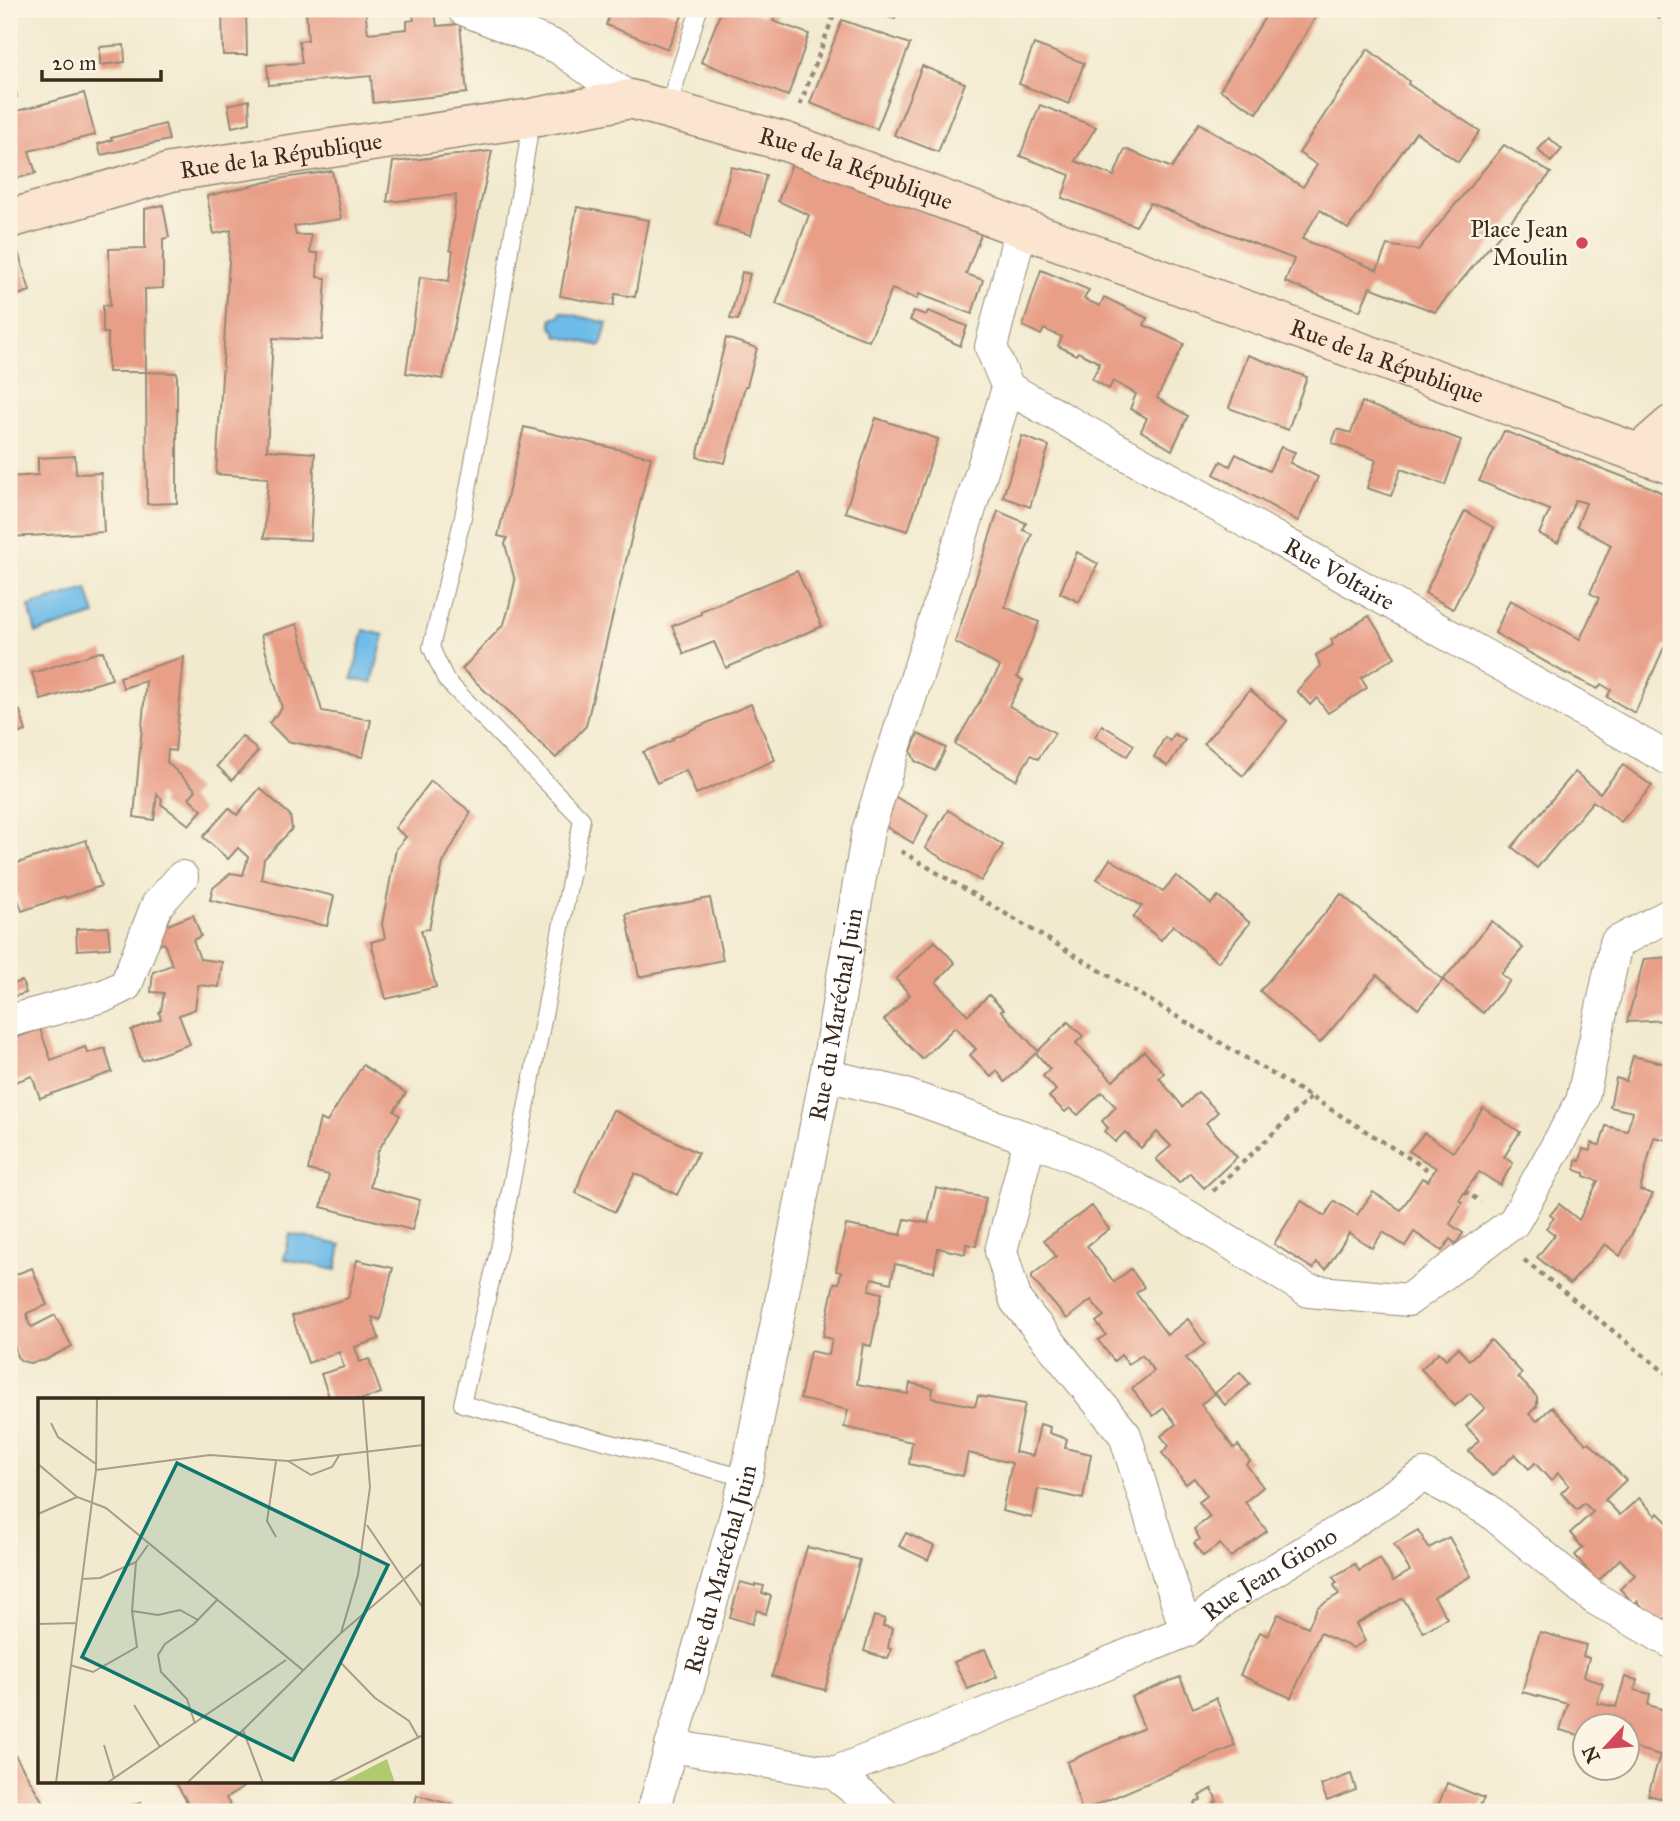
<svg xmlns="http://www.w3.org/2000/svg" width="1680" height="1821" font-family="'IM FELL Great Primer',serif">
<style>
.water{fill:#6ebce8;stroke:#547383;stroke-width:2}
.building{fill:#e89e87}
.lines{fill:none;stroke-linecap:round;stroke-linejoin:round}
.lane-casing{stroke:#968a76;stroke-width:18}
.street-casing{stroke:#968a76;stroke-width:34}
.secondary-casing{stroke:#968a76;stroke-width:41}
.path{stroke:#968a76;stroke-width:4.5;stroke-dasharray:5 5;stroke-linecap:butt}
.lane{stroke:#fff;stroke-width:16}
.street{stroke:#fff;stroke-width:32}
.secondary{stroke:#fce5d0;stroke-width:38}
.poi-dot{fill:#d1495b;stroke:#fcf5e5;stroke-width:2.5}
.labels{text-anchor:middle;stroke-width:5;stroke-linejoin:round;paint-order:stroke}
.street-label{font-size:24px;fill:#3b2a1e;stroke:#fcf5e5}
.poi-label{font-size:24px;fill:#3b2a1e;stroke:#fcf5e5;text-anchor:end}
.inset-road{fill:none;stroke:#a99d88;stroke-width:2}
.view{fill:#0f766e;fill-opacity:0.15;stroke:#0f766e;stroke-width:3.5}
.inset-edge{fill:none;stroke:#3b2a1e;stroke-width:3.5}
</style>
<rect width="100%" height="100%" fill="#fcf5e5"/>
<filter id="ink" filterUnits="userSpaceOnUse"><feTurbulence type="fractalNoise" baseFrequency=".0143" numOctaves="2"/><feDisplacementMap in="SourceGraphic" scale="14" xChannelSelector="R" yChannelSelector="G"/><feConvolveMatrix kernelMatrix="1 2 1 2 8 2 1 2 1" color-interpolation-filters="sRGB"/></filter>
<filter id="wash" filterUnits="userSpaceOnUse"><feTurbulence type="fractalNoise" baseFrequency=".00686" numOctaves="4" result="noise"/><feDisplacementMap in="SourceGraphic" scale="28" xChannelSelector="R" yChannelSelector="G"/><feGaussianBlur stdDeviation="1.57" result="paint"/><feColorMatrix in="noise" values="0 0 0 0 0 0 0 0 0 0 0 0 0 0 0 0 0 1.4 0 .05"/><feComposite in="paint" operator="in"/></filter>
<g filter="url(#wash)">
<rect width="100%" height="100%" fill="#f2eacf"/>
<g class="water">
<polygon points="561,312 607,323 601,346 556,336 556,331 552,328 551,320 554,317 560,316"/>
<polygon points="87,589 95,615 36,633 29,606"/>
<polygon points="364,630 384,635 372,683 352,679"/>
<polygon points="290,1234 341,1245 336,1270 284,1259"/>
</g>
<g id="blocks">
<g class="building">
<polygon points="222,9 246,9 247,55 223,55"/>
<polygon points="331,9 365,9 368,33 407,29 407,21 414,20 413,14 429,12 435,14 437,26 460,24 467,93 373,103 371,76 269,85 267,65 302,63 299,41 308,40 306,12"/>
<polygon points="611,9 661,9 682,16 668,49 606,25"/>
<polygon points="722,9 743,9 762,16 764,10 776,14 773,21 809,34 788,96 701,62"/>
<polygon points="867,9 898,9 895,19"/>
<polygon points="1270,9 1318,9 1320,10 1257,113 1220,90"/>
<polygon points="842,20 910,44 877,129 810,103"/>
<polygon points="1034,44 1084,63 1069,104 1019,84"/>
<polygon points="124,45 125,62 100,65 100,47"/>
<polygon points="1368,49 1409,81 1408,84 1480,131 1458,162 1416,132 1348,229 1320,210 1302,239 1377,270 1387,245 1418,250 1504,145 1551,173 1435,312 1370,287 1360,311 1285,282 1294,259 1150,203 1136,226 1062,198 1070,175 1020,156 1040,105 1096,127 1075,161 1114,176 1125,149 1172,168 1199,123 1303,187 1317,165 1299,153"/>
<polygon points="922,66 965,83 938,152 894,135"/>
<polygon points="14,84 17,97 13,97 17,111 84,93 95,135 29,151 36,173 9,181 9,85"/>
<polygon points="249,100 250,123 232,127 228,105"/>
<polygon points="165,124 169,140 101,155 98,144 112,140 111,138"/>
<polygon points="1549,138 1562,149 1551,162 1538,150"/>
<polygon points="492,151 443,379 406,373 420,277 449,281 453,251 450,250 456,195 387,202 393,162"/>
<polygon points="793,161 981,234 966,274 983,280 972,314 919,294 917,299 892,289 869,341 776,304 809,215 778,201"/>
<polygon points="731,167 766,175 751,235 716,225"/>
<polygon points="332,171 341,219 294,226 296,235 311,235 310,253 318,253 317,277 326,278 322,340 273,338 267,450 315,453 310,540 264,538 268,478 216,474 231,230 214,234 207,196 284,178"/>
<polygon points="163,205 169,237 163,239 163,288 145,289 146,372 108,372 108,333 103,333 103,305 110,306 109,249 145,248 145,209"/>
<polygon points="577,207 649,220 635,297 615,294 613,306 560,296"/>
<polygon points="15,242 30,291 9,298 9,244"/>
<polygon points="1041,270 1089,290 1084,299 1100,306 1104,297 1147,318 1144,325 1184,344 1157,398 1188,416 1172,450 1141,431 1147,418 1130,409 1136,394 1113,381 1109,389 1092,379 1100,363 1078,352 1076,355 1058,346 1062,337 1044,329 1041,335 1023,326"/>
<polygon points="742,272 750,274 738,320 730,319"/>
<polygon points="914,311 926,315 928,311 967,326 960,346 910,320"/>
<polygon points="726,338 757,348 747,386 745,386 725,463 697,457"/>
<polygon points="1248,355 1307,377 1288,430 1229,408"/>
<polygon points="146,372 177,373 177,503 147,504"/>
<polygon points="1362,402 1461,440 1445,485 1401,469 1391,496 1367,488 1376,460 1332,443 1337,429 1351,433"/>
<polygon points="876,418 938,439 908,531 845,512"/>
<polygon points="524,427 651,457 586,726 556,758 462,669 504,624 508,611 515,581 505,544 507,538 498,536"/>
<polygon points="1504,431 1650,487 1671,497 1671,648 1665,645 1635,713 1607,697 1611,690 1601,684 1598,689 1565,673 1495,633 1510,600 1580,639 1599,598 1590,593 1611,545 1577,526 1586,503 1575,500 1558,543 1539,534 1550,510 1479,481"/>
<polygon points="1022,436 1049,446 1030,507 1003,497"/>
<polygon points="1281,447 1295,452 1290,463 1318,477 1298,521 1214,474 1221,461 1230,466 1236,454 1269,471"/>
<polygon points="75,456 76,474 101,473 104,532 9,537 9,477 38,475 38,458"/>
<polygon points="998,511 1026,523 1023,530 1032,534 1005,607 1039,622 1017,677 1023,680 1009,706 1055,733 1038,759 1031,755 1016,780 955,744 1000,667 955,642"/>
<polygon points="1465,511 1494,528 1453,609 1425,593"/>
<polygon points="1077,552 1098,564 1079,602 1060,593"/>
<polygon points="797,571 822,626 726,668 714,642 684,654 672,626 701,614 701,611"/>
<polygon points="1369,616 1395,657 1361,678 1367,688 1328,713 1317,698 1310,705 1297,691 1320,666 1316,655 1333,645 1331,640"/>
<polygon points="297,624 322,711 371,720 363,757 287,741 269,723 282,708 261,635"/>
<polygon points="103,651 112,679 41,700 32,673"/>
<polygon points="184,657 175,751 168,750 167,762 196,790 189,798 202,810 189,825 161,804 162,799 157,794 154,820 134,817 146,681 123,688 120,677"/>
<polygon points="1250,690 1287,721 1243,776 1204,743"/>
<polygon points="751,704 775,760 696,794 686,770 657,783 643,752 673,740 672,738"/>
<polygon points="20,711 26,731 9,736 9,714"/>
<polygon points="1102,725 1134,745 1127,756 1095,737"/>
<polygon points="918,734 946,748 935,771 915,761 911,751"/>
<polygon points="1174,734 1185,740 1168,766 1154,757 1165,737 1170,741"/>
<polygon points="242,736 258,751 232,780 217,766"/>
<polygon points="1623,765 1652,786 1621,822 1593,801 1537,868 1512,847 1575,772 1600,793"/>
<polygon points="431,781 471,812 443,863 429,929 421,930 436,987 386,999 371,942 385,938 382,924 396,849 406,837 395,828"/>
<polygon points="260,788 290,815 292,829 264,859 261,879 334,896 327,926 210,900 213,888 231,873 243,875 248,857 238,848 228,859 203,837 229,808 237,815"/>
<polygon points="892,795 928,815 913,843 880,823"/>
<polygon points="948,810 1003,845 981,881 925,848"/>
<polygon points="86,840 101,886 66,898 65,896 22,911 9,871 9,866"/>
<polygon points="1110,859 1163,891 1176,876 1211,904 1218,896 1250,923 1218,962 1173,925 1161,940 1133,917 1142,906 1097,879"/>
<polygon points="1341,894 1443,980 1492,921 1523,948 1501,974 1510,981 1483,1013 1443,980 1418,1009 1377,975 1320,1043 1260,991"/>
<polygon points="710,898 723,960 639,977 626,914"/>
<polygon points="193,915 201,936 193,940 200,959 222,962 219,987 198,985 195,1009 179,1015 190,1044 142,1061 131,1030 161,1019 159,1012 161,1011 164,993 151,992 153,972 172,965 164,943 155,946 157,929"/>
<polygon points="108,927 110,948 77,950 76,929"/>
<polygon points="935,941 955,963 936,982 968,1015 989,995 1004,1010 1001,1011 1038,1051 1068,1022 1083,1036 1076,1043 1113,1081 1144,1051 1164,1073 1159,1078 1183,1107 1198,1092 1218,1112 1206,1123 1237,1157 1204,1188 1190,1173 1179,1183 1156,1159 1171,1146 1157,1132 1141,1148 1125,1132 1115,1142 1104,1131 1108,1128 1102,1121 1116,1107 1102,1092 1078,1115 1070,1108 1065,1112 1049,1097 1056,1090 1043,1076 1050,1069 1036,1053 1005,1082 997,1071 991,1077 970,1055 976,1049 955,1027 922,1059 884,1020 910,995 896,979"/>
<polygon points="1671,957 1671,1020 1627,1022 1644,959"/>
<polygon points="22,981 26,993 9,998 9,985"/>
<polygon points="40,1029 51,1060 85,1047 88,1053 105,1048 112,1072 40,1098 32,1076 9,1084 9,1040"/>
<polygon points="1633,1056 1671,1065 1671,1141 1654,1137 1640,1190 1653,1194 1620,1256 1605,1244 1570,1284 1537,1257 1555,1235 1546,1228 1554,1218 1550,1215 1559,1204 1579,1220 1598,1181 1584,1176 1584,1173 1576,1170 1575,1168 1576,1160 1580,1161 1583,1149 1590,1151 1591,1143 1600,1145 1606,1126 1627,1131 1633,1112 1610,1107 1616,1078 1626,1081"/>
<polygon points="363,1065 406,1093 394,1111 400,1115 378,1151 370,1187 420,1200 412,1230 321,1207 329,1175 308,1170 320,1119 327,1122"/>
<polygon points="1483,1108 1520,1132 1504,1157 1513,1163 1500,1185 1479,1172 1459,1200 1462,1203 1450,1224 1463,1233 1456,1244 1450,1239 1442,1251 1414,1232 1405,1246 1383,1232 1372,1248 1349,1233 1326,1269 1317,1263 1313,1269 1274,1244 1301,1201 1325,1216 1334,1201 1357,1215 1373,1192 1401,1210 1422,1178 1428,1181 1436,1168 1409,1151 1424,1133 1453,1152"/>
<polygon points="613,1110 698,1153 677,1195 635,1173 615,1212 576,1193 582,1174"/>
<polygon points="936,1188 986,1198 976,1246 966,1244 965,1254 938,1248 934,1272 895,1264 891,1283 872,1278 869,1290 882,1293 871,1346 863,1344 857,1384 908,1394 910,1383 933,1388 932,1398 969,1405 975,1406 978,1396 1025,1404 1015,1452 1033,1456 1040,1424 1050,1427 1049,1433 1067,1439 1065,1448 1091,1454 1083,1499 1038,1489 1032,1518 1002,1511 1012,1463 968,1453 963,1476 909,1464 912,1442 844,1427 848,1410 800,1399 810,1351 829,1355 832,1339 823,1336 834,1283 839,1283 841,1272 836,1271 846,1225 901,1235 905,1219 928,1223"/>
<polygon points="1092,1206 1109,1229 1087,1246 1114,1282 1131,1269 1144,1287 1136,1293 1167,1335 1188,1319 1205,1344 1186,1358 1214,1394 1201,1404 1234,1448 1238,1445 1250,1461 1246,1464 1263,1487 1245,1502 1267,1531 1231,1557 1220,1544 1203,1556 1194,1543 1200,1539 1194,1529 1210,1517 1199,1502 1207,1496 1194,1478 1186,1484 1162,1453 1169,1446 1161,1436 1176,1424 1164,1408 1153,1416 1132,1389 1154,1371 1142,1355 1128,1364 1121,1355 1114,1361 1098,1340 1106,1335 1096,1322 1104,1316 1091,1300 1067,1319 1032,1279 1032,1275 1056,1256 1044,1240"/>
<polygon points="357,1260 393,1268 380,1320 372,1317 379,1339 355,1347 360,1362 369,1359 381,1393 363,1399 330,1399 321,1374 344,1367 339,1352 308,1363 292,1316 348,1298"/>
<polygon points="32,1268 47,1305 27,1313 29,1324 32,1327 55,1315 72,1346 45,1360 30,1363 22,1361 17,1357 15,1347 9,1348 9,1277"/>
<polygon points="1491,1340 1522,1373 1518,1377 1537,1397 1537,1406 1529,1414 1537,1421 1552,1407 1586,1444 1589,1442 1626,1480 1605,1500 1620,1515 1639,1498 1656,1516 1658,1513 1671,1526 1671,1540 1668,1543 1671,1547 1671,1613 1658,1625 1637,1601 1634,1604 1620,1589 1635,1575 1620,1559 1597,1582 1575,1555 1583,1548 1570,1533 1593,1512 1584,1503 1577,1510 1561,1493 1569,1485 1558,1473 1551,1481 1535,1463 1529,1469 1515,1454 1492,1476 1469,1451 1479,1440 1466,1426 1485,1408 1470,1393 1455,1406 1421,1369 1439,1352 1446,1359 1458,1348 1469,1360"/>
<polygon points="1240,1372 1250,1384 1225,1405 1215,1393"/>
<polygon points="1418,1530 1429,1548 1449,1537 1471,1576 1434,1597 1447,1618 1423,1632 1403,1598 1356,1624 1365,1641 1353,1648 1320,1633 1291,1698 1240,1675 1260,1632 1268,1636 1278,1614 1308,1627 1318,1607 1339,1594 1334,1585 1337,1583 1333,1577 1355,1564 1359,1571 1380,1558 1393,1581 1410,1571 1394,1544"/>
<polygon points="906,1533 934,1546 928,1560 899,1546"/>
<polygon points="807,1547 860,1560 825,1690 772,1676"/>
<polygon points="740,1582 755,1586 755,1584 764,1586 762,1593 771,1596 766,1614 757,1610 752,1624 730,1617"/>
<polygon points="874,1616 885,1619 883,1626 892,1628 888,1648 891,1649 888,1659 864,1651"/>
<polygon points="1540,1632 1586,1645 1583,1656 1589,1658 1584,1676 1603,1684 1597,1703 1616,1707 1625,1677 1637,1680 1635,1690 1650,1694 1648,1705 1671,1712 1671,1801 1648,1795 1660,1755 1628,1746 1628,1726 1586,1726 1586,1737 1560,1730 1568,1704 1522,1692"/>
<polygon points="985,1649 997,1677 968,1689 954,1662"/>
<polygon points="1180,1677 1193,1708 1216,1698 1235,1746 1082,1811 1067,1762 1144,1728 1131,1697"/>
<polygon points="12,1750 44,1804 31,1812 9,1812 9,1752"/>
<polygon points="1351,1774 1356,1790 1327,1801 1321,1785"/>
<polygon points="175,1781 241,1781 244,1787 226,1798 234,1812 193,1812"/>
<polygon points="1447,1783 1484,1798 1478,1809 1472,1805 1468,1812 1463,1812 1446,1805 1445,1808 1438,1806"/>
<polygon points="1212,1789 1217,1801 1214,1802 1218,1812 1198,1812 1194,1803 1201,1800 1199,1796"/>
<polygon points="417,1795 453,1805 451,1812 413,1812"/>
<polygon points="141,1803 139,1812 108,1812 108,1811"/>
</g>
</g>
</g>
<g filter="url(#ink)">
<use href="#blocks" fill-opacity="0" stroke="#968a76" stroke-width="2"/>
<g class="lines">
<defs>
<g id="lane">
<polyline points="667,110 699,9"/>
<polyline points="532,118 495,340 463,517 431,647 446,680 582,819 499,1248 462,1404 746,1478"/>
</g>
<g id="street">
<polyline points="463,9 559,48 630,99"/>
<path id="s1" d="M1008 388 1671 760"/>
<polyline points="9,1021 106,995 126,985 157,905 182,877"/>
<polyline points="826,1075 900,1093 1030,1139 1073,1156 1187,1216 1309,1291 1408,1300 1514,1222 1582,1101 1616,943 1671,914"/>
<polyline points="1030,1139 1001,1251 1016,1301 1125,1435 1186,1631"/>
<polyline points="671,1746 834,1773 882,1812"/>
<path id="s2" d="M834 1773 1017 1701 1186 1631 1226 1599 1344 1528 1424 1475 1488 1510 1594 1598 1671 1642"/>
<path id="s3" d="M653 1812 746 1478 826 1075 868 831 1008 388 991 347 1021 228"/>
</g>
<g id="secondary">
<path id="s4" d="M9 219 171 172 532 118 630 99 786 142 1671 465"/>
<polyline points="1639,453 1671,425"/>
</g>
</defs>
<use href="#lane" class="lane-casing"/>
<use href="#street" class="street-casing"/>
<use href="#secondary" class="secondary-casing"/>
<g class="path">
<polyline points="1649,9 1671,27"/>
<polyline points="800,105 836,9"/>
<polyline points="901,851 1311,1097 1433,1173"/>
<polyline points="1213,1191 1311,1097"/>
<polyline points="1464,1191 1481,1202"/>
<polyline points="1524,1260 1671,1377"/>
</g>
<use href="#lane" class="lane"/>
<use href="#street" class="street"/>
<use href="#secondary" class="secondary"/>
</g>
</g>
<circle class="poi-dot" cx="1582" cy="243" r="7"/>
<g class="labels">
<g class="street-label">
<text dy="8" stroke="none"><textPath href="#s4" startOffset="280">Rue de la République</textPath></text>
<text dy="8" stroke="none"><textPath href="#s4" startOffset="870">Rue de la République</textPath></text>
<text dy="8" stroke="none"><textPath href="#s4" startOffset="1435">Rue de la République</textPath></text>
<text dy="8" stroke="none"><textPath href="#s1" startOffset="380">Rue Voltaire</textPath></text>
<text dy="8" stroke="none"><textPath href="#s3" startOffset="819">Rue du Maréchal Juin</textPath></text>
<text dy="8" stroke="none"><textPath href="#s3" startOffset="252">Rue du Maréchal Juin</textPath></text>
<text dy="8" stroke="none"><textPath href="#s2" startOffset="481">Rue Jean Giono</textPath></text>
</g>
<g class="poi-label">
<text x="1568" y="237">Place Jean<tspan x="1568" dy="28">Moulin</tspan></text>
</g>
</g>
<g transform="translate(38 1398)">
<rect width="385" height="385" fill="#f2eacf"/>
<path d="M349 361 357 385H302Z" fill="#b1ca70"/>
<path class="inset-road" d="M13 25 20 39 58 66M250 63 273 77 294 69 302 56M0 66 39 99 68 110 266 273M58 72 172 57 250 63 385 47M0 116 39 99M329 127 385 210M238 139 229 123 238 63M43 181 62 180 98 164 110 147M94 213 120 217 142 212 160 222M0 226 38 225M303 235 385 165M303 265 337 300 371 323 380 339M32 267 55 274 99 249 94 213 98 164M96 307 122 349M157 326 149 301 123 274 120 257 127 246 156 226 179 202M66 347 76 380M18 385 58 72 59 0M69 385 248 262M149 385 205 332M225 385 205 332 303 235 320 177 332 89 325 0M290 385 385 337"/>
<path class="view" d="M139 65 350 167 255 362 44 259Z"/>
<rect width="385" height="385" class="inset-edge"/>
</g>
<rect width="1680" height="1821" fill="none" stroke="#fcf5e5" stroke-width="35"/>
<g transform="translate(1606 1747) rotate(244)"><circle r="33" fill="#fcf5e5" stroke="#afa495" stroke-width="2"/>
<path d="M0-5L12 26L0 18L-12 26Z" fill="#d1495b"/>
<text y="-10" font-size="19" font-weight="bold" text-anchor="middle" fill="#3b2a1e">N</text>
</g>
<path d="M42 70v10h119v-10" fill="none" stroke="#3b2a1e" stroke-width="3.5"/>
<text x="52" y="70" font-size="21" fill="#3b2a1e" stroke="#fcf5e5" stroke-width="5" paint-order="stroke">20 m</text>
</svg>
